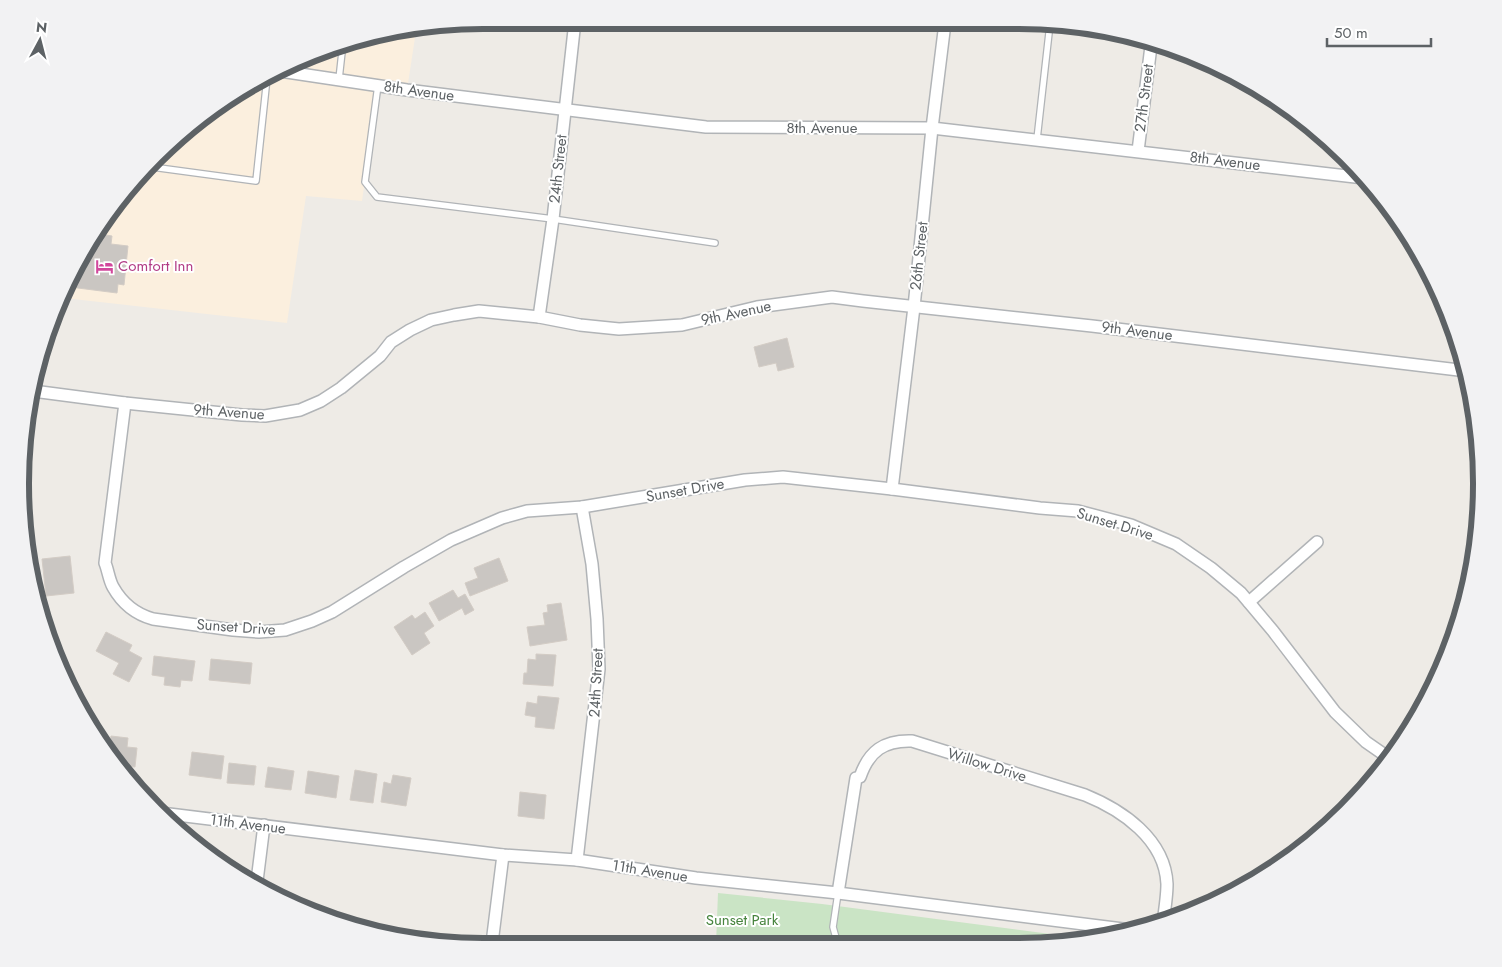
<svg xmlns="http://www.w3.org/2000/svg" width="1502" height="967" font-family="Jost,sans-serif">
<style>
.commercial{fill:#fbefde}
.green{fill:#cae4c5}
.building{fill:#cac6c2;stroke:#d3ccc5}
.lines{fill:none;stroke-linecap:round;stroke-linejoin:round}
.lane-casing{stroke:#b1b4b7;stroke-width:8}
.street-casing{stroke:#b1b4b7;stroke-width:14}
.lane{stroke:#fff;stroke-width:5.5}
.street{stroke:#fff;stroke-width:11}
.labels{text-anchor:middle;stroke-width:4;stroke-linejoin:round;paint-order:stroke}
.street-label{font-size:15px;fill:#5d6265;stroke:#fff}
.hotel-label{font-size:15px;fill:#b23c85;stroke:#fff;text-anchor:start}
.park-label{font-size:15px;fill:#47843e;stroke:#fff}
.rim{fill:none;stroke:#5d6265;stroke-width:6}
</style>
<rect width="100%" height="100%" fill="#eeebe6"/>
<polygon class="commercial" points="416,31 407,90 378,85 362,201 306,196 287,323 64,298 116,201 226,98 335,45"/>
<polygon class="green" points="718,893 822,904 1089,939 1049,946 716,944"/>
<g class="building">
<polygon points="100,234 112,236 111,244 128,246 124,285 118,284 117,293 70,287 92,247 98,248"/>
<polygon points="787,338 794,367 778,371 776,363 759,367 754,347"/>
<polygon points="70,556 74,593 46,596 42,559"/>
<polygon points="499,558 508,581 470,596 465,583 478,578 474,568"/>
<polygon points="453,590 458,598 465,594 474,610 465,615 462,608 439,621 429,603"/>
<polygon points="561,603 567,640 530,646 527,627 545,625 543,613 548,612 547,605"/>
<polygon points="425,612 434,626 424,633 430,643 412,655 394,627 412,615 415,619"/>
<polygon points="106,632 132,645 129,651 142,658 129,682 113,674 119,663 96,651"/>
<polygon points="536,654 556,655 553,686 523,684 524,673 527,673 528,659 536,660"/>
<polygon points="154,656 195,661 192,681 181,680 180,687 164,685 165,677 152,675"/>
<polygon points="211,659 252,663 250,684 209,680"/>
<polygon points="538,696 559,698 554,729 535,727 536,717 525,715 527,702 537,704"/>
<polygon points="111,736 128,738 127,747 137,748 135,767 120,766 109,754"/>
<polygon points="192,752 224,756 221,779 189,775"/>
<polygon points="229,763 256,766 254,785 227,783"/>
<polygon points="268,767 294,771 291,790 265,787"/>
<polygon points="355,770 377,774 373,803 350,800"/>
<polygon points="308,771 339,776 336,798 305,793"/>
<polygon points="393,775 411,778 406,806 381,802 384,782 391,784"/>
<polygon points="520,792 546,795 544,819 518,816"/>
</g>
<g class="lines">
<defs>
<g id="lane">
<polyline points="339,79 343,43"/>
<polyline points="378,85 365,182 377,197 553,219 715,243"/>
<polyline points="1037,139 1050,24"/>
<polyline points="152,167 256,181 267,78"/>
<polyline points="838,893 833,927 838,945"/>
</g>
<g id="street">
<polyline points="280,71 407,90 706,127 932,128 1364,178"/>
<polyline points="1138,151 1151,46"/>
<polyline points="539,317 553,219 575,21"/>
<polyline points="33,391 125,403 242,415 265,416 300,410 321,401 341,388 380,356 391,342 410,330 431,320 454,315 479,311 539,317 580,325 619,329 682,325 757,307 832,297 863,301 1092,326 1467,371"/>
<path d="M125 403 105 563C108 570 109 580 113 587 122 603 135 614 153 619L233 630 259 632 285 630 312 621 332 612 404 567 451 540 502 518 527 511 582 507 745 480 783 477 892 489 1040 508 1078 511 1131 525 1176 544 1211 568 1241 593 1273 631 1335 712 1366 742 1389 758"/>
<polyline points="892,489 914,307 932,128 945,23"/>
<polyline points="1249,602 1317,542"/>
<polyline points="161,813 503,855 577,860 696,878 838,893 1139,931"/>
<polyline points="577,860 599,669 597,619 592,564 582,507"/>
<polyline points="257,881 264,825"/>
<path d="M838 893 856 778 860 777C869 751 884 740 912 741L1085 795C1122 810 1165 839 1167 884 1167 896 1165 909 1163 922"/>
<polyline points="492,943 503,855"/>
</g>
</defs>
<use href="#lane" class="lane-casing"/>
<use href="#street" class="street-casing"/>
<use href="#lane" class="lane"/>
<use href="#street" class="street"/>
</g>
<defs>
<symbol id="hotel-bare" viewBox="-9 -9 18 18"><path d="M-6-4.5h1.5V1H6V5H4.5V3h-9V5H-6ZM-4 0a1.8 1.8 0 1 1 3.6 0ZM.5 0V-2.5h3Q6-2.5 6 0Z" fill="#d1479c" stroke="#fff" stroke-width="2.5" paint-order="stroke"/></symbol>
</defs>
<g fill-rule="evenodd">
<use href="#hotel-bare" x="92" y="254" width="25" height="25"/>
</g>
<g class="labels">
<g class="street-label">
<text transform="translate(419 91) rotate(8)" y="5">8th Avenue</text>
<text transform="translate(1144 98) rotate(-83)" y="5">27th Street</text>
<text x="822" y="133">8th Avenue</text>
<text transform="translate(1225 161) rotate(7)" y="5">8th Avenue</text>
<text transform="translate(558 169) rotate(-84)" y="5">24th Street</text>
<text transform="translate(919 256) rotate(-84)" y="5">26th Street</text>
<text transform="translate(736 313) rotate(-12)" y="5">9th Avenue</text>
<text transform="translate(1137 331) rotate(7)" y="5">9th Avenue</text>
<text transform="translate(229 412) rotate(4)" y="5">9th Avenue</text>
<text transform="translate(685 490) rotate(-10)" y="5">Sunset Drive</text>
<text transform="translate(1115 524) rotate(17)" y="5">Sunset Drive</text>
<text transform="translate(236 627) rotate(4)" y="5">Sunset Drive</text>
<text transform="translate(596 683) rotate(-87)" y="5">24th Street</text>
<text transform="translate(987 765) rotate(17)" y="5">Willow Drive</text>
<text transform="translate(248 824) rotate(7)" y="5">11th Avenue</text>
<text transform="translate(650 871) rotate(9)" y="5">11th Avenue</text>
</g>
<g class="hotel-label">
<text x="118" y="271">Comfort Inn</text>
</g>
<g class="park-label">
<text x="742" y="925">Sunset Park</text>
</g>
</g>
<path d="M0 0H1502V967H0ZM483 29H1019A454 454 0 0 1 1473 483V484A454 454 0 0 1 1019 938H483A454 454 0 0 1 29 484V483A454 454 0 0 1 483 29Z" fill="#f2f2f3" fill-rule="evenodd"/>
<path class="rim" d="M483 29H1019A454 454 0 0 1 1473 483V484A454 454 0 0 1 1019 938H483A454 454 0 0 1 29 484V483A454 454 0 0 1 483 29Z"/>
<g transform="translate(40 40) rotate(7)" stroke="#ffffff" stroke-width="4" paint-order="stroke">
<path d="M0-4L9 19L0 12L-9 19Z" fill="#5d6265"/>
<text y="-8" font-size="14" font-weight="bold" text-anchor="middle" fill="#5d6265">N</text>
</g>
<path d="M1327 38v8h104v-8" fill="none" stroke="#5d6265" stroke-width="2.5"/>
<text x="1334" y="38" font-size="15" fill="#5d6265" stroke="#ffffff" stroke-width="4" paint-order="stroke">50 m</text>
</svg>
